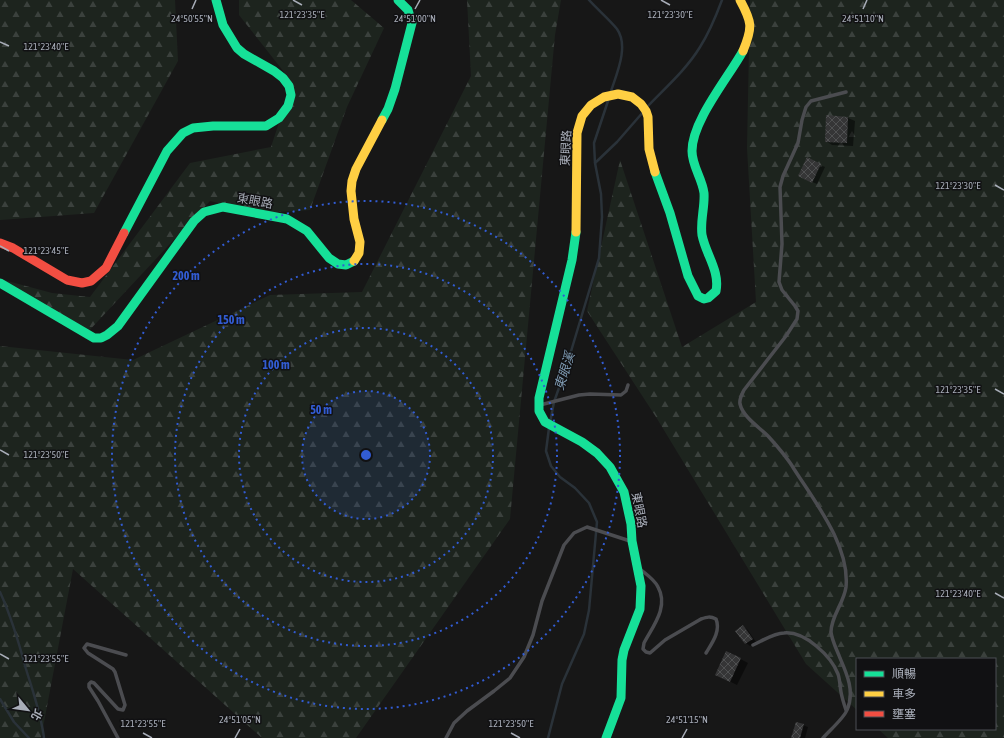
<svg xmlns="http://www.w3.org/2000/svg" width="1004" height="738" font-family="'Asap Condensed','Noto Sans TC',sans-serif">
<style>
.forest{fill:url(#forest-firs)}
.shadow{fill:#0007}
.lines{fill:none;stroke-linecap:round;stroke-linejoin:round}
.stream{stroke:#2a3239;stroke-width:2.5}
.building{fill:url(#building-cross-hatch)}
.lane{stroke:#4b4c50;stroke-width:3.5}
.fast{stroke:#16e098;stroke-width:9}
.slow{stroke:#ffcf43;stroke-width:9}
.jam{stroke:#f24e42;stroke-width:9}
.ticks{fill:none;stroke:#a8adb8;stroke-width:1.5}
.ring{fill:none;stroke:#325cd3;stroke-width:2;stroke-dasharray:2 4}
.labels{text-anchor:middle;stroke-width:3;stroke-linejoin:round;paint-order:stroke}
.street-label{font-size:12px;fill:#a8adb8;stroke:#111113}
.water-label{font-size:13px;font-style:italic;fill:#7f9bb3;stroke:#111113}
.ticks-label{font-size:10px;text-anchor:middle;fill:#a8adb8;stroke:#111113;stroke-width:3;stroke-linejoin:round;paint-order:stroke}
.centre{fill:#325cd3;stroke:#111113;stroke-width:2}
.ring-label{font-size:12px;text-anchor:middle;font-weight:bold;fill:#325cd3;stroke:#111113;stroke-width:3;stroke-linejoin:round;paint-order:stroke}
</style>
<defs>
<pattern id="forest-firs" width="22" height="20" patternUnits="userSpaceOnUse"><rect width="22" height="20" fill="#1d241e"/><path d="M5 1l3.5 6h-7zM16 11l3.5 6h-7z" fill="#3b413d"/></pattern>
<pattern id="building-cross-hatch" width="8" height="8" patternUnits="userSpaceOnUse"><rect width="8" height="8" fill="#353536"/><path d="M0 0l8 8M0 8l8-8" fill="none" stroke="#4f5051"/></pattern>
</defs>
<rect width="100%" height="100%" fill="#171717"/>
<g class="forest">
<polygon points="0,0 175,0 178,61 94,213 0,220"/>
<polygon points="239,0 351,0 384,28 347,107 310,210 261,213 210,201 85,335 0,279 52,293 90,297 190,163 271,147 289,92 284,72 239,15"/>
<polygon points="467,0 561,0 555,35 510,519 356,738 262,738 73,569 41,738 0,738 0,346 133,360 270,295 362,292 471,76"/>
<polygon points="750,0 1004,0 1004,738 888,738 878,729 995,729 995,659 857,659 857,710 806,664 656,417 587,311 620,160 682,347 756,302 747,148"/>
</g>
<g class="shadow">
<polygon points="827,117 848,118 855,121 853,146 832,145 826,141"/>
<polygon points="820,165 825,167 817,184 803,178"/>
<polygon points="743,627 747,629 756,642 750,646 746,643 737,631"/>
<polygon points="727,652 748,663 737,685 723,678"/>
<polygon points="797,723 808,727 805,738 792,738"/>
</g>
<g class="lines">
<g class="stream">
<path d="M589 0C597 9 610 20 617 29 629 46 617 73 611 91"/>
<path d="M647 107C665 88 686 70 700 47 709 33 716 16 722 0"/>
<polyline points="595,163 617,142 644,111"/>
<polyline points="550,423 554,402 566,368 599,258 602,217 601,194 595,163 594,143 609,98"/>
<path d="M0 592C11 616 19 643 26 669 33 692 41 714 44 738"/>
<polyline points="0,699 14,722 29,738"/>
<polyline points="548,738 562,684 584,634 589,610 597,522 589,503 575,488 560,477 551,466 546,451 549,428"/>
</g>
</g>
<g class="building">
<polygon points="826,115 848,117 847,143 825,142"/>
<polygon points="807,157 821,164 812,183 798,176"/>
<polygon points="743,625 753,639 745,644 735,631"/>
<polygon points="726,651 741,658 730,682 715,675"/>
<polygon points="796,722 804,724 800,738 791,738"/>
</g>
<g class="lines">
<g class="lane">
<polyline points="540,405 579,395 590,394 621,395 626,391 628,385"/>
<path d="M640 569C646 574 655 580 658 587 669 607 653 626 644 643L643 649 646 652 650 653 665 640 701 619C707 617 710 616 716 619 721 631 712 643 706 653"/>
<path d="M753 645C762 641 774 633 784 633 805 631 831 656 838 674 840 680 840 687 841 692 842 698 844 704 846 710"/>
<polyline points="118,738 98,701 89,687 89,684 91,682 94,683 118,709 123,710 125,705 115,672 113,669 88,653 84,648 87,644 126,655"/>
<polyline points="446,738 454,723 467,711 494,691 510,678 524,657 533,635 542,601 564,545 574,533 587,527 630,541"/>
<path d="M823 738C829 731 844 718 847 710 855 692 847 674 840 658 837 650 832 641 831 632 831 616 844 603 846 587 850 546 815 502 794 469 787 457 777 446 768 436 759 427 743 417 740 404 739 399 742 394 744 390L786 336 797 319 798 311 795 306 782 290 779 282 782 244 780 187 783 176 798 143 802 120 806 107 811 101 846 92"/>
</g>
<g class="fast">
<polyline points="382,120 388,109 395,89 412,23 408,10 398,0"/>
<path d="M655 172 670 213 688 276 698 296 704 299 708 298 716 291C720 271 706 255 702 235 700 221 705 207 704 193 702 178 692 166 692 151 692 121 728 78 743 51"/>
<polyline points="576,232 572,260 539,398 539,411 545,422 582,442 597,453 610,467 624,492 631,524 632,541 641,586 640,609 624,650 622,660 621,698 606,738"/>
<polyline points="124,233 167,151 183,133 193,128 213,126 266,126 279,118 288,106 291,95 289,86 283,78 274,71 244,54 237,48 223,25 216,0"/>
<polyline points="0,283 94,338 101,338 107,335 118,326 194,221 204,212 223,207 287,219 307,231 329,258 338,264 346,265 354,261"/>
</g>
<g class="slow">
<path d="M740 0C752 22 753 27 743 51"/>
<polyline points="576,232 577,133 582,116 591,105 604,97 618,94 632,97 641,104 646,111 648,117 649,149 655,172"/>
<polyline points="354,261 359,253 360,242 354,219 351,191 352,181 356,169 382,120"/>
</g>
<polyline class="jam" points="0,243 13,248 67,280 82,283 91,281 106,268 124,233"/>
</g>
<path class="ticks" d="M293 0 302 5M661 0 670 5M192 9 196 0M415 9 420 0M863 9 867 0M0 42 9 46M995 185 1004 190M0 246 9 251M995 389 1004 394M0 450 9 455M995 593 1004 598M0 654 9 659M143 733 152 738M511 733 520 738M235 738 240 729M682 738 687 729"/>
<circle cx="366" cy="455" r="64" fill="#325cd3" fill-opacity=".12"/>
<g class="ring">
<circle cx="366" cy="455" r="64"/>
<circle cx="366" cy="455" r="127"/>
<circle cx="366" cy="455" r="191"/>
<circle cx="366" cy="455" r="254"/>
</g>
<g class="labels">
<g class="street-label">
<text transform="translate(566 148) rotate(-87)" y="4">東眼路</text>
<text transform="translate(255 201) rotate(11)" y="4">東眼路</text>
<text transform="translate(639 510) rotate(79)" y="4">東眼路</text>
</g>
<g class="water-label">
<text transform="translate(564 371) rotate(-73)" y="5">東眼溪</text>
</g>
</g>
<g class="ticks-label">
<text x="670" y="18">121°23'30"E</text>
<text x="302" y="18">121°23'35"E</text>
<text x="192" y="22">24°50'55"N</text>
<text x="415" y="22">24°51'00"N</text>
<text x="863" y="22">24°51'10"N</text>
<text x="46" y="50">121°23'40"E</text>
<text x="958" y="189">121°23'30"E</text>
<text x="46" y="254">121°23'45"E</text>
<text x="958" y="393">121°23'35"E</text>
<text x="46" y="458">121°23'50"E</text>
<text x="958" y="597">121°23'40"E</text>
<text x="46" y="662">121°23'55"E</text>
<text x="240" y="723">24°51'05"N</text>
<text x="687" y="723">24°51'15"N</text>
<text x="143" y="727">121°23'55"E</text>
<text x="511" y="727">121°23'50"E</text>
</g>
<circle cx="366" cy="455" r="6" class="centre"/>
<g class="ring-label">
<text x="186" y="280">200 m</text>
<text x="231" y="324">150 m</text>
<text x="276" y="369">100 m</text>
<text x="321" y="414">50 m</text>
</g>
<rect x="856" y="658" width="140" height="72" fill="#111113" stroke="#4d4f55"/>
<rect x="864" y="671" width="20" height="6" fill="#16e098" stroke="#4d4f55"/>
<text x="892" y="678" font-size="12" fill="#a8adb8">順暢</text>
<rect x="864" y="691" width="20" height="6" fill="#ffcf43" stroke="#4d4f55"/>
<text x="892" y="698" font-size="12" fill="#a8adb8">車多</text>
<rect x="864" y="711" width="20" height="6" fill="#f24e42" stroke="#4d4f55"/>
<text x="892" y="718" font-size="12" fill="#a8adb8">壅塞</text>
<g transform="translate(28 710) rotate(119)" stroke="#111113" stroke-width="3" paint-order="stroke">
<path d="M0-3L7 15L0 10L-7 15Z" fill="#a8adb8"/>
<text y="-6" font-size="11" font-weight="bold" text-anchor="middle" fill="#a8adb8">北</text>
</g>
</svg>
